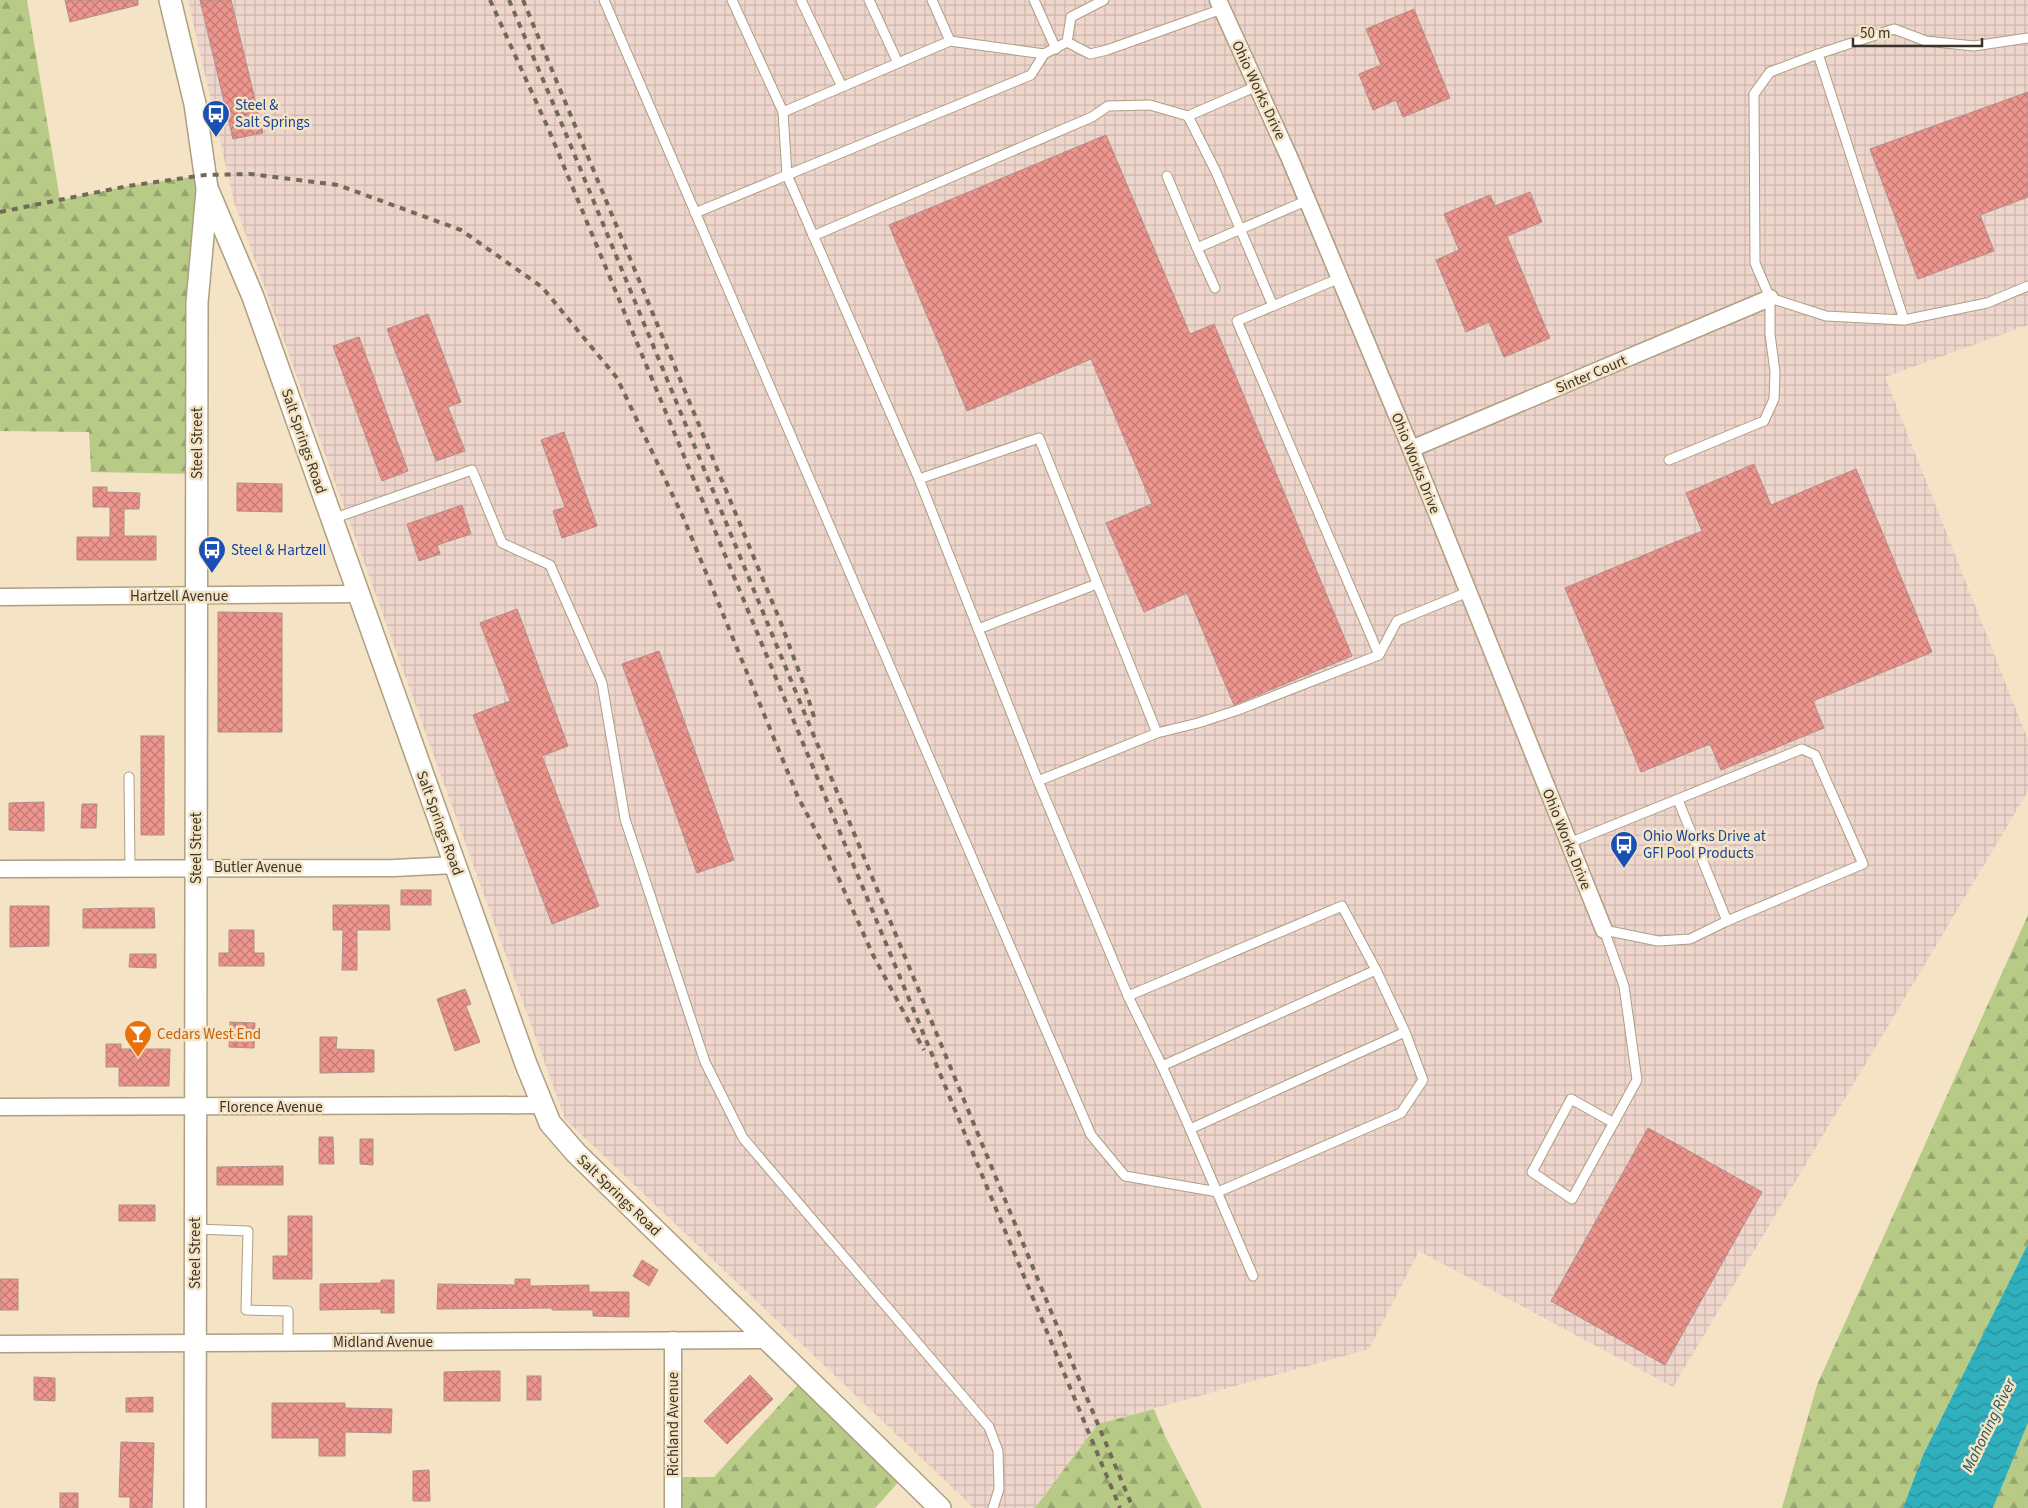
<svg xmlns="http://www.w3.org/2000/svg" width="2028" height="1508" font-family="'Source Sans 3',sans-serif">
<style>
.industrial{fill:url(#industrial-grid)}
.forest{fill:url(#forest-firs)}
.water{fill:url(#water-waves)}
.building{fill:url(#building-cross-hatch);stroke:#b28e8a}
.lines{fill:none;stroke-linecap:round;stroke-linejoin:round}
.service-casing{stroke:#ae9f82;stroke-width:11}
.minor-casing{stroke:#ae9f82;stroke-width:19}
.tertiary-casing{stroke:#ae9f82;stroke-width:24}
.service{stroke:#fff;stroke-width:9}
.minor{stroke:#fff;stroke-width:16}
.tertiary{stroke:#fff;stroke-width:21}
.rail{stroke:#726958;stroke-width:4;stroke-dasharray:6 6;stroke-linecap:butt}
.labels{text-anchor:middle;stroke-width:5;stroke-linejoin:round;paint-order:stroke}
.street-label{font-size:15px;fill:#3a3428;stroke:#f4e3c5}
.transit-label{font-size:15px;fill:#164399;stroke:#f4e3c5;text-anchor:start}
.food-label{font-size:15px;fill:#c56008;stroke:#f4e3c5;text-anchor:start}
.water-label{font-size:16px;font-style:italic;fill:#25585e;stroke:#f4e3c5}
</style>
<defs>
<pattern id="industrial-grid" width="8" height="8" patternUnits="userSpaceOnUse" patternTransform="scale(1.25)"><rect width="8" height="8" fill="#eed6cc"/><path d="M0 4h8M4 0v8" fill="none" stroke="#cdb8af"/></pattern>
<pattern id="forest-firs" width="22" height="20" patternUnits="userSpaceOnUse" patternTransform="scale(1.25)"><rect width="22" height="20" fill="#b7ca86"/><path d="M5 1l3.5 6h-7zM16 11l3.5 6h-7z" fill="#96a56e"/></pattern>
<pattern id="water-waves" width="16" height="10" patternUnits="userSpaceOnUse" patternTransform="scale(1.25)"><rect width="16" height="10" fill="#30afbd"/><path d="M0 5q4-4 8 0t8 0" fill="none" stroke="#2a8f9a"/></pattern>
<pattern id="building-cross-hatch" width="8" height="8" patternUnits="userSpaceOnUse" patternTransform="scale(1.25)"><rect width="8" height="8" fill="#ee958e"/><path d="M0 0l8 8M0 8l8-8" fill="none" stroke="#c27a74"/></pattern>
</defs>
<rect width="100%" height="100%" fill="#f4e3c5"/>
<polygon class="industrial" points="188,0 2028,0 2028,325 1885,377 2028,740 2028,791 1673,1387 1419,1251 1369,1349 1098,1424 1035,1508 974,1508 565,1119 234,202"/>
<g class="forest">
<polygon points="0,0 27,0 60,200 128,186 205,175 197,474 91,472 89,432 0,431"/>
<polygon points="2028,915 2028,1244 1923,1455 1903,1508 1782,1508 1817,1385"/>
<polygon points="806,1376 906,1474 875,1508 673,1508 673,1477 714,1477"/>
<polygon points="1154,1409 1165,1436 1202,1508 1035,1508 1098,1424"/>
<polygon points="2028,1423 2028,1508 1993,1508"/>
</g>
<polygon class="water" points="2028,1244 2028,1423 1993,1508 1903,1508 1923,1455"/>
<g class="building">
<polygon points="65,0 138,0 138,5 70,22"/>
<polygon points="200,0 231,0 263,133 233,139"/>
<polygon points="1414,9 1450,98 1403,117 1396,100 1373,110 1359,74 1381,65 1366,29"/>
<polygon points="2028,92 2028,197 1980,215 1994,251 1918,279 1870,149"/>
<polygon points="1106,135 1190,334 1214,324 1352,656 1234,705 1187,593 1144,612 1106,523 1152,504 1091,359 967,411 889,225"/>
<polygon points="1530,192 1542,222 1507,236 1550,338 1504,357 1489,322 1466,332 1436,260 1459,250 1444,214 1490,195 1495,206"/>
<polygon points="428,314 461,402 448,407 465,451 436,461 387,329"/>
<polygon points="359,337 408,471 382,481 333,346"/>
<polygon points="564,432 597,526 562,538 553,511 565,507 541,440"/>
<polygon points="1754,464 1771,505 1856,469 1932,652 1813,701 1824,728 1721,770 1710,744 1641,772 1565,588 1702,531 1686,493"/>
<polygon points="237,483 282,484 282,512 237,511"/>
<polygon points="93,487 107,487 107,492 140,493 139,509 124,509 124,536 156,536 156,560 77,560 77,537 110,537 110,507 93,507"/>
<polygon points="462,505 471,534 437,545 440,554 419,561 407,524"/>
<polygon points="517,609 568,746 542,756 599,906 552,924 473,715 510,701 480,623"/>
<polygon points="218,612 282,613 282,732 218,732"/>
<polygon points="659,651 734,860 697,873 622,664"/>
<rect x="141" y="736" width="23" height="99"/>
<polygon points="44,802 44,831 9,830 9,803"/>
<polygon points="82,804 97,804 96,828 81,828"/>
<rect x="401" y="890" width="30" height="15"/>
<polygon points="333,905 389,905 390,930 357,930 357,970 342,970 343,930 333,930"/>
<polygon points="10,906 49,906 49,946 10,947"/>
<polygon points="122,908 154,908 155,928 83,928 83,909"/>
<polygon points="229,930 254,930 254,953 264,953 264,966 219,966 219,953 229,953"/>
<polygon points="130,954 156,954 156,968 129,967"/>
<polygon points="465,989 471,1004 466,1006 480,1042 455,1051 437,999"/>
<polygon points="230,1022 255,1023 254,1048 229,1047"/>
<polygon points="320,1037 337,1037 336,1049 374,1050 374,1072 320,1073"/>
<polygon points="106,1044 121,1044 121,1049 170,1049 169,1086 119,1086 119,1067 106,1067"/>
<polygon points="1648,1128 1762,1192 1665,1365 1551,1301"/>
<polygon points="319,1137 333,1137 334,1164 319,1164"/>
<polygon points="360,1139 373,1139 373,1165 360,1164"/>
<polygon points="283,1166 283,1185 217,1185 217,1167"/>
<rect x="119" y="1205" width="36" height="16"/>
<polygon points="288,1216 312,1216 312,1279 273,1279 273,1256 288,1256"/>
<polygon points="642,1260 658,1270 649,1286 633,1276"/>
<rect x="0" y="1279" width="18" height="31"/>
<polygon points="515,1279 530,1279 530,1286 589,1285 589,1292 629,1292 629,1317 593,1316 593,1310 552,1310 552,1308 437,1309 438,1284 515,1285"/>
<polygon points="381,1280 394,1280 394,1313 381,1313 381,1309 320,1310 320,1284 381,1283"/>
<polygon points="479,1371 500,1371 500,1401 444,1401 444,1372"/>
<polygon points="750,1375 773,1399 727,1444 704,1421"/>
<rect x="527" y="1376" width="14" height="24"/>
<polygon points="34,1377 55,1378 55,1401 34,1400"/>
<polygon points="153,1397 153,1412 126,1412 126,1398"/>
<polygon points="272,1403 345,1403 345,1408 392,1409 391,1433 345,1432 345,1456 319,1456 319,1438 272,1438"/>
<polygon points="121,1442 154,1443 152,1508 130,1508 130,1497 119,1497"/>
<polygon points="429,1470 430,1501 413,1501 413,1471"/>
<rect x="60" y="1493" width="18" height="15"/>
</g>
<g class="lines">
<defs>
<g id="service">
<polyline points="604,0 1091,1135 1125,1176 1218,1192 1401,1113 1423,1080 1405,1032 1376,970 1162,1066 1190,1129 1405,1032"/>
<polyline points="732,0 783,112 950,41 932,0"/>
<polyline points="801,0 842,87"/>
<polyline points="869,0 898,63"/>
<polyline points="1034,0 1056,49"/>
<polyline points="950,41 1044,54 1067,42 1071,17 1104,0"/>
<polyline points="1067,42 1090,54 1107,50 1222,9"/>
<polyline points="1818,54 1894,29 1926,41 1974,46 2028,38"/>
<polyline points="1257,86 1188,116 1216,172 1273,306 1340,278"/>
<polyline points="783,112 787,175 1031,75 1044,54"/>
<polyline points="1167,176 1197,248 1308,200"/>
<polyline points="695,213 787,175 919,479"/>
<polyline points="813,236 1092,117 1108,106 1150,105 1188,116"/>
<polyline points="1197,248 1215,288"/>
<polyline points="1273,306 1237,321 1379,655"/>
<polyline points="1904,320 1987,303 2028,286"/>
<polyline points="1669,460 1764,421 1774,399 1775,372 1770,334 1770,298 1755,263 1754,94 1770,72 1818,54 1904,320 1826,316 1770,298"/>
<polyline points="332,519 472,470 502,543 550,565 602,683 625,819 705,1062 743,1138 989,1427 998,1451 999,1489 993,1508"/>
<polyline points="978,629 1097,584"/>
<polyline points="1157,733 1198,723 1238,710 1379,655 1397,621 1468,592"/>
<polyline points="129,777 130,868"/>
<polyline points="1038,781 919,479 1039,438 1157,733 1038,781 1128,996"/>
<polyline points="1678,800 1727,921"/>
<polyline points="1569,843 1802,749 1815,755 1863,864 1727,921 1690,939 1658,941 1604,930"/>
<polyline points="1604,930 1624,986 1637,1080 1572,1199 1532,1172 1571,1099 1614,1123"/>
<polyline points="1162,1066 1128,996 1342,906 1376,970"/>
<polyline points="1190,1129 1253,1276"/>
<polyline points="196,1229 248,1231 246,1310 288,1311 288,1343"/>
</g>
<g id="minor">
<polyline points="1218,0 1290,159 1411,449 1604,930"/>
<polyline points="1411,449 1770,298"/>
<polyline points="0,597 358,594"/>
<polyline points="0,869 394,868 455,865"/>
<polyline points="0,1107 542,1105"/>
<polyline points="673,1340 673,1508"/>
<polyline points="0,1344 766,1340"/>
</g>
<g id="tertiary">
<polyline points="170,0 195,104 207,188 253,297 526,1064 550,1123 576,1153 940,1508"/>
<polyline points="195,1508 197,303 207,191"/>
</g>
</defs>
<use href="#service" class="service-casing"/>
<use href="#minor" class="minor-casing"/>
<use href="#tertiary" class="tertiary-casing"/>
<use href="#service" class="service"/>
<use href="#minor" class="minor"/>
<use href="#tertiary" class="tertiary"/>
<g class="rail">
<polyline points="490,0 548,128 1120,1508"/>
<polyline points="509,0 561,122 1074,1367 1133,1508"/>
<polyline points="523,0 781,623 804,685 815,720"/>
<polyline points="0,212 128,186 205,175 250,174 338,185 461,230 542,287 617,378 684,519 798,797 826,850 873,955 924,1050"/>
</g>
</g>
<defs>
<symbol id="bus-pin" viewBox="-11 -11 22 30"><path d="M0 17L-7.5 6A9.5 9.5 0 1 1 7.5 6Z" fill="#1a4fb4" stroke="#f4e3c5"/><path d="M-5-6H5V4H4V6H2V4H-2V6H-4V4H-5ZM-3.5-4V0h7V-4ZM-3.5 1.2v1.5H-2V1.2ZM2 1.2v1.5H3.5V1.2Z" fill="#fff"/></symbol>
<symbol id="bar-pin" viewBox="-11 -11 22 30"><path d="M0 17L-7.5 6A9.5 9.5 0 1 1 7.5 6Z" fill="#e8710a" stroke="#f4e3c5"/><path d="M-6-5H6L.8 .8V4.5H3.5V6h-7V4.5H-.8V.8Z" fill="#fff"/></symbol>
</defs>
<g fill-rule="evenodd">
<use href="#bus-pin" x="200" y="98" width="32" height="43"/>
<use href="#bus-pin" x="196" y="534" width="32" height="43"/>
<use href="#bus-pin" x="1608" y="829" width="32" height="43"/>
<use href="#bar-pin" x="122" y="1018" width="32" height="43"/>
</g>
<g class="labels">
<g class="street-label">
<text transform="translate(1259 90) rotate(65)" y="5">Ohio Works Drive</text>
<text transform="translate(1591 374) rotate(-23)" y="5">Sinter Court</text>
<text transform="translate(304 441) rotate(71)" y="5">Salt Springs Road</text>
<text transform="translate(197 443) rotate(-90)" y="5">Steel Street</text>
<text transform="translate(1416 463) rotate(68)" y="5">Ohio Works Drive</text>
<text x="179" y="601">Hartzell Avenue</text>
<text transform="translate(440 823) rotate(70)" y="5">Salt Springs Road</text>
<text transform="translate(1567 839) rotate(68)" y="5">Ohio Works Drive</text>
<text transform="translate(196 848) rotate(-90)" y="5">Steel Street</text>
<text x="258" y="872">Butler Avenue</text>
<text x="271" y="1112">Florence Avenue</text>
<text transform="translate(619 1195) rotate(44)" y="5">Salt Springs Road</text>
<text transform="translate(195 1253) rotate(-90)" y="5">Steel Street</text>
<text x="383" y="1347">Midland Avenue</text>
<text transform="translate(673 1424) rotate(-90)" y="5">Richland Avenue</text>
</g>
<g class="transit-label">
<text x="235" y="110">Steel &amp;<tspan x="235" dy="17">Salt Springs</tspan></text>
<text x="231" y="555">Steel &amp; Hartzell</text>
<text x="1643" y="841">Ohio Works Drive at<tspan x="1643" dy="17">GFI Pool Products</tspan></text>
</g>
<g class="food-label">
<text x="157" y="1039">Cedars West End</text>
</g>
<g class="water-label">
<text transform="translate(1988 1425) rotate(-64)" y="6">Mahoning River</text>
</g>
</g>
<path d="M1853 38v8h129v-8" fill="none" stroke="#3a3428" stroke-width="2.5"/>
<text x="1860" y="38" font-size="15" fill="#3a3428" stroke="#f4e3c5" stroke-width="4" paint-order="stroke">50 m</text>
</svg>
